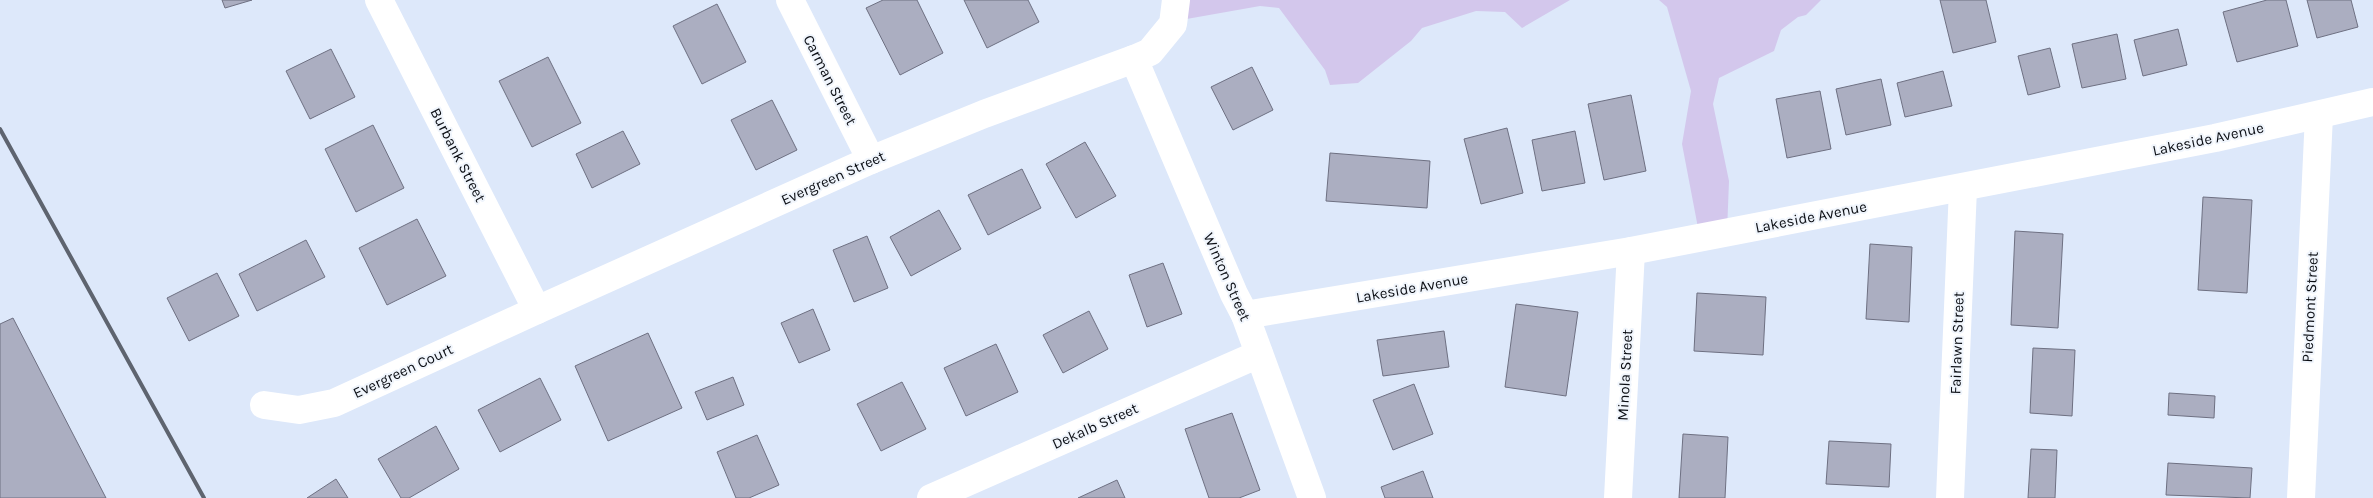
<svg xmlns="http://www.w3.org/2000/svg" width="2373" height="498" font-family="Karla,sans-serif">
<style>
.green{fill:#d3c7ec}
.building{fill:#abaec1;stroke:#6e7082}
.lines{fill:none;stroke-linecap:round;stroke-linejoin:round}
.minor{stroke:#fff;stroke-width:28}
.rail{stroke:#5e646f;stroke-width:4}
.labels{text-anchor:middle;stroke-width:4;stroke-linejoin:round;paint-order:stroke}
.street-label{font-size:15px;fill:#0b0e14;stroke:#f0f5fc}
</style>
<rect width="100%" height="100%" fill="#dde8fa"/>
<g class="green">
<polygon points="1164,0 1570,0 1522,28 1505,12 1476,11 1422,28 1411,41 1358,83 1330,85 1325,70 1279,8 1260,6 1164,23"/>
<polygon points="1659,0 1821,0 1806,15 1798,17 1781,30 1774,51 1719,78 1713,104 1729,181 1727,232 1699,233 1682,144 1691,91 1667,7"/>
</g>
<g class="building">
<polygon points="222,0 252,0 225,8"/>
<polygon points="883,0 917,0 943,53 900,75 866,8"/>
<polygon points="964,0 1028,0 1039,22 987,48"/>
<polygon points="1940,0 1986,0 1996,42 1953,53"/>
<polygon points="2267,0 2286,0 2298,46 2237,62 2223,12"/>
<polygon points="2307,0 2351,0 2358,27 2317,38"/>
<polygon points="717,4 746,62 702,84 673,26"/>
<polygon points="2178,29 2187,65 2143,76 2134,40"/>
<polygon points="2117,34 2126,79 2082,88 2072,44"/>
<polygon points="2050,48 2060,87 2028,95 2018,56"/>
<polygon points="331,49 355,97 310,119 286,71"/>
<polygon points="548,57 581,123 532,147 499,81"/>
<polygon points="1252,67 1273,110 1233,130 1211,87"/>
<polygon points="1943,71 1952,106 1905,117 1897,83"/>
<polygon points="1881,79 1891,125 1846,135 1836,89"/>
<polygon points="1820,91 1831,149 1787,158 1776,99"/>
<polygon points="1631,95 1646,171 1604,180 1588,104"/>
<polygon points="772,100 797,150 756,170 731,120"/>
<polygon points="373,125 404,188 356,212 325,149"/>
<polygon points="1507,128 1523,193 1481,204 1464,139"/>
<polygon points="623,131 640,164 592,188 576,154"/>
<polygon points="1575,131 1585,183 1542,191 1532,140"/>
<polygon points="1085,142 1116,196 1076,218 1046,164"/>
<polygon points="1330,153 1430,161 1427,208 1326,201"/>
<polygon points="1022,169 1041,208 988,235 968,195"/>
<polygon points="2203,197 2252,200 2247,293 2198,290"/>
<polygon points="939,210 961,249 911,276 890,237"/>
<polygon points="417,219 446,276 387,305 359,248"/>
<polygon points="2015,231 2063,234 2058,328 2011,325"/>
<polygon points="867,236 888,288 854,302 833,250"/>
<polygon points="306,240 325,277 257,311 239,274"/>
<polygon points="1870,244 1912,247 1909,322 1866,319"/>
<polygon points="1163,263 1182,314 1147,327 1129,275"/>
<polygon points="217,273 239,316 189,341 167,298"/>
<polygon points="1697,293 1766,297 1763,355 1694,351"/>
<polygon points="1516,304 1578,312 1566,396 1505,387"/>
<polygon points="813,309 830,350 799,363 781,323"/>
<polygon points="1089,311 1108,349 1063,373 1043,335"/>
<polygon points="13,318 106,498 0,498 0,324"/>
<polygon points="1444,331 1449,367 1383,376 1377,340"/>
<polygon points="648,333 682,408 608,441 575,366"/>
<polygon points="996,344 1018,392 966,416 944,368"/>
<polygon points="2033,348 2075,350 2072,416 2030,413"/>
<polygon points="733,377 744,405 707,420 695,392"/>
<polygon points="540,378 561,420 500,452 478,410"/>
<polygon points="902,382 926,429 881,451 857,404"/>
<polygon points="1414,384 1433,434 1393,450 1373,400"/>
<polygon points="2169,393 2215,396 2214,418 2168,415"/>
<polygon points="1232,413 1260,490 1239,498 1209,498 1185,429"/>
<polygon points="436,426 459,469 409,498 401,498 378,459"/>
<polygon points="1683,434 1728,437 1725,498 1679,498"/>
<polygon points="757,435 779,485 749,498 736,498 717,452"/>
<polygon points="1829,441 1891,444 1889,487 1826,484"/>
<polygon points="2031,449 2057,450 2055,498 2028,498"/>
<polygon points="2168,463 2252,468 2250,498 2166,495"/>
<polygon points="1423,471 1433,498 1385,498 1381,487"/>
<polygon points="336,479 348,498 307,498"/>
<polygon points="1117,480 1125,498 1078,498"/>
</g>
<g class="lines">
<g class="minor">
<polyline points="379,0 537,310"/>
<polyline points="790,0 871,160"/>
<polyline points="1134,59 1234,294 1245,315 1312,498"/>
<polyline points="1245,315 1631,251 2215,138 2373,102"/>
<polyline points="264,405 299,410 334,403 537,310 871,160 984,114 1134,59 1150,52 1173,24 1176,0"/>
<polyline points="931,498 1259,354"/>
<polyline points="1618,498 1631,251"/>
<polyline points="1950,498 1963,188"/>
<polyline points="2301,498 2319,115"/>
</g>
<polyline class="rail" points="0,129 204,498"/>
</g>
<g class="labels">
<g class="street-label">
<text transform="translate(830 80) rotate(63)" y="5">Carman Street</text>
<text transform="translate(2208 139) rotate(-12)" y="5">Lakeside Avenue</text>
<text transform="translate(458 155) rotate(63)" y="5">Burbank Street</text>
<text transform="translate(833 178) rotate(-24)" y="5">Evergreen Street</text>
<text transform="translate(1811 217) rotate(-11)" y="5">Lakeside Avenue</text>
<text transform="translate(1227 277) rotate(66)" y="5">Winton Street</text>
<text transform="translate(1412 288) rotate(-10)" y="5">Lakeside Avenue</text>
<text transform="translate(2310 307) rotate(-87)" y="5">Piedmont Street</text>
<text transform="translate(1957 343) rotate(-88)" y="5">Fairlawn Street</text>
<text transform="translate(403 371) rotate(-25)" y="5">Evergreen Court</text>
<text transform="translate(1625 375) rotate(-87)" y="5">Minola Street</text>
<text transform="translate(1095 426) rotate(-24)" y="5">Dekalb Street</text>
</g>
</g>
</svg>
